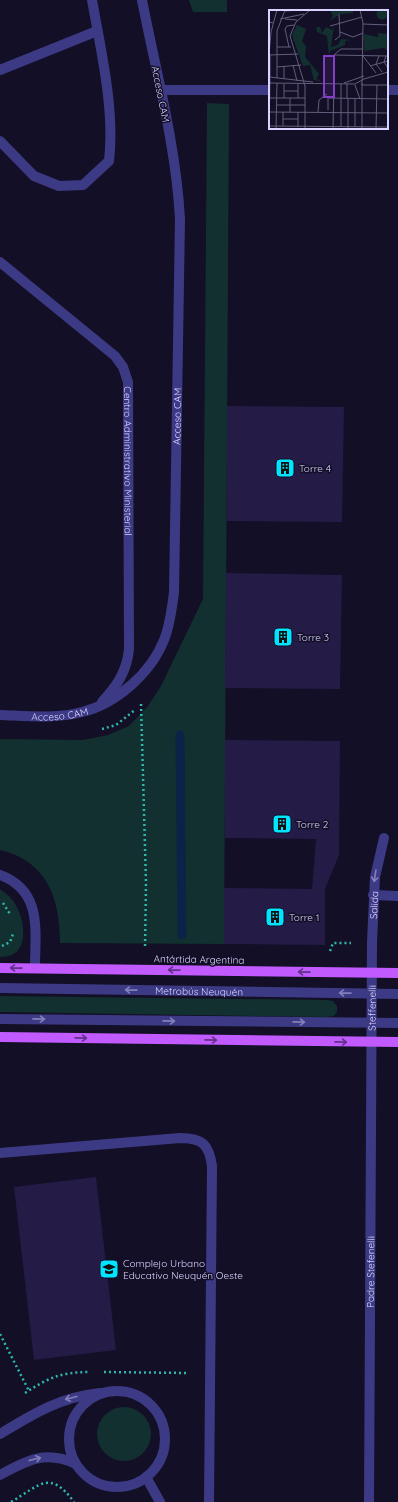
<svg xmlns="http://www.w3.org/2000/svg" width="398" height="1502" font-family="Quicksand,sans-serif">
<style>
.green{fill:#12302f}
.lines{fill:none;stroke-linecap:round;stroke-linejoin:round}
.stream{stroke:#0c2248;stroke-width:9}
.building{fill:#241b47}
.path{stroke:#2fb8b0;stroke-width:2.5;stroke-dasharray:2 3;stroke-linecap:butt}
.minor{stroke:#3d3a85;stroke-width:10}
.major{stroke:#c25bff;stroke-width:10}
.oneway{stroke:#837fbc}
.oneway2{stroke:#623188}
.labels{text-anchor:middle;stroke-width:3;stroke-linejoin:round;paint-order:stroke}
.street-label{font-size:10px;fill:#d9d4ff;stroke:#130f26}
.poi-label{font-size:10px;fill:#d9d4ff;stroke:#130f26;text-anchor:start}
.inset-road{fill:none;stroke:#625e7d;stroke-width:1}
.view{fill:#843dc5;fill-opacity:0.15;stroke:#843dc5;stroke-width:2}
.inset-edge{fill:none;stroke:#d9d4ff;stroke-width:2}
</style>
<rect width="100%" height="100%" fill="#130f26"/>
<g class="green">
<polygon points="189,0 227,0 227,12 193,12"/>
<path d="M207 103 229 104 224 944 60 943C60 898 47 861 0 850V739L83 740 108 735 129 726 148 706 161 686 203 599Z"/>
<path d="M0 889C5 893 10 896 14 902 26 920 31 958 0 957Z"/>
<polygon points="0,996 327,1000 333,1001 337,1006 337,1012 334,1016 326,1017 0,1012"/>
<circle cx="124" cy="1434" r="27"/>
</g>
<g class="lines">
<polyline class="stream" points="180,735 182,935"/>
</g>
<g class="building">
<polygon points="227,406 344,407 342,522 227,521"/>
<polygon points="226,573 342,575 340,689 225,688"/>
<polygon points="225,740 340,741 339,855 325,889 325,945 224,944 224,888 312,889 316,839 225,838"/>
<polygon points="96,1177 116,1350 34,1360 14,1187"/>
</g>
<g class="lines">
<g class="path">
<polyline points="141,704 146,883 145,949"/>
<polyline points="102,729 116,725 135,710"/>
<polyline points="3,903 10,914"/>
<polyline points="2,946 10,942 13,934"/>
<polyline points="330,951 333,943 351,943"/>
<polyline points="0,1334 29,1391"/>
<polyline points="104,1372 189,1373"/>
<path d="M25 1393C48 1378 61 1372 89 1372"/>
<path d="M11 1502C40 1485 50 1469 74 1502"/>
</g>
<g class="minor">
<polyline points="0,70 97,31"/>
<polyline points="160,90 270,90"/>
<polyline points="387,90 398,90"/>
<path d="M0 141 34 176 59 186 83 185 109 161C115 110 101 51 92 0"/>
<path id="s1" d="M0 262 115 356 123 367 128 382 129 649C127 671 117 686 102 702"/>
<path id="s2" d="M0 715C27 716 56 719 82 712 116 704 151 673 164 640 170 625 172 609 174 592L180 219C176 145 156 72 142 0"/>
<path d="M0 875C43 891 35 931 35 968"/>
<polyline points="373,895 398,896"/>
<path id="s3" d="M0 988 398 994"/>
<polyline points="0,1019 398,1023"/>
<path d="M0 1153 180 1138C202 1138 209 1144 212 1166L209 1502"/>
<circle cx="117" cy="1439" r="48"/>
<path d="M0 1434C33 1414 60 1397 100 1393"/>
<path d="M0 1475C27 1460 46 1450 76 1464"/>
<polyline points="146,1477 160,1502"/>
<path id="s4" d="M369 1502 372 942 375 877 384 838"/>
</g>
<g class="major">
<polyline points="0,968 398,973"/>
<polyline points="0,1037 398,1042"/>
</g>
</g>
<defs><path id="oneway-shaft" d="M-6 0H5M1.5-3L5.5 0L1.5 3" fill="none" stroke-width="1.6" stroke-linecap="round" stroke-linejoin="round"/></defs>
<g class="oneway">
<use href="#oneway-shaft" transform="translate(375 876) rotate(99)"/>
<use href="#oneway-shaft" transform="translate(131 990) rotate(-179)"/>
<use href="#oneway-shaft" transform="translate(345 993) rotate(-179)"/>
<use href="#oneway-shaft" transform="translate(39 1019) rotate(1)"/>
<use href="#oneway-shaft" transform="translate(169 1021) rotate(1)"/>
<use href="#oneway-shaft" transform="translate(299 1022) rotate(1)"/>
<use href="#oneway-shaft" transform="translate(71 1398) rotate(166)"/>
<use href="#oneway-shaft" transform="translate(35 1459) rotate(-14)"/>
</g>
<g class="oneway2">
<use href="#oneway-shaft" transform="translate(16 968) rotate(-179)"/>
<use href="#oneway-shaft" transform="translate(174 970) rotate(-179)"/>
<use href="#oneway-shaft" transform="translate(304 972) rotate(-179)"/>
<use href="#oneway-shaft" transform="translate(81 1038) rotate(1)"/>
<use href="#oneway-shaft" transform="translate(211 1040) rotate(1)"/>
<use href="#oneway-shaft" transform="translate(341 1042) rotate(1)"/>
</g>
<defs>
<symbol id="building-square" viewBox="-11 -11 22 22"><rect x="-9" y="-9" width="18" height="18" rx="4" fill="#00e5ff" stroke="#130f26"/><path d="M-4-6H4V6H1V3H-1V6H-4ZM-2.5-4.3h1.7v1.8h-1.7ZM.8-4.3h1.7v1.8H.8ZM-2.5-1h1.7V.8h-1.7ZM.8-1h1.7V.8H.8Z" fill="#111"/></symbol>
<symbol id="school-square" viewBox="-11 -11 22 22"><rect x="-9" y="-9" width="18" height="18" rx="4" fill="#00e5ff" stroke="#130f26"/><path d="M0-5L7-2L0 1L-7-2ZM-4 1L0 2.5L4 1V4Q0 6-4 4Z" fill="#111"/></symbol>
</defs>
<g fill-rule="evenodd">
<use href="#building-square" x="274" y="457" width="22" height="22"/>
<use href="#building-square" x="272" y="626" width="22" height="22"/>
<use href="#building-square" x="271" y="813" width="22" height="22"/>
<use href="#building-square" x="264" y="906" width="22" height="22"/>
<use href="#school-square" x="98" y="1258" width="22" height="22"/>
</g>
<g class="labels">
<g class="street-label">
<text transform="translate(161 94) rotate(79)" y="4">Acceso CAM</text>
<text dy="4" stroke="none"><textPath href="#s2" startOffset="420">Acceso CAM</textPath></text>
<text dy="4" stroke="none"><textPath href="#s1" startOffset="257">Centro Administrativo Ministerial</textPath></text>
<text dy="4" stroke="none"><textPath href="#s2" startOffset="60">Acceso CAM</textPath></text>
<text dy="4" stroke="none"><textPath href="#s4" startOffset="597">Salida</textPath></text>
<text transform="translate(199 959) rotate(1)" y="4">Antártida Argentina</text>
<text dy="4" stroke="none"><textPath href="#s3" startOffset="199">Metrobús Neuquén</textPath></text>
<text dy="4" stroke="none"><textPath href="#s4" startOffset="494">Steffenelli</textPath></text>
<text dy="4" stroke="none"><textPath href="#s4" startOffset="230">Padre Stefenelli</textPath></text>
</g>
<g class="poi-label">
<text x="299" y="472">Torre 4</text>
<text x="297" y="641">Torre 3</text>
<text x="296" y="828">Torre 2</text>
<text x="289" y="921">Torre 1</text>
<text x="123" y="1267">Complejo Urbano<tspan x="123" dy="12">Educativo Neuquén Oeste</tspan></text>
</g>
</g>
<g transform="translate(269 10)">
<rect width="119" height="119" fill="#130f26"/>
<path d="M107.5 4a5.5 5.5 0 1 1 11 0a5.5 5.5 0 1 1-11 0ZM61 0H84V3L71 4 61 11 64 6ZM28 15 37 19 33 31 37 36 36 47 50 64 47 69 55 72 45 70 41 55 34 56 23 25ZM65 15 62 37 69 35 72 29 83 30 76 31V35L61 41 60 47 58 26 48 22 47 17H51L53 23 57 17 63 20ZM109 23 119 24V40L114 38 95 41V24L109 27Z" fill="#12302f"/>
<path class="inset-road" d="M0 0V12L4 13M91 0 94 13 93 75M15 1 35 0M11 9 35 4M16 9 28 10M94 14 119 15M61 16 93 7M71 22 84 27 94 23M66 30 71 26 70 4M8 37H22M20 37 16 19 18 16 25 15M94 39H72L65 45 119 46M0 45 2 22 8 0M0 45 29 44M94 46 107 63M110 46 107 54 113 62M117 46 115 52 119 58M24 55 28 71M15 56V69M101 56 119 51M8 57 32 55M0 67 44 72M1 67V45M8 68V21L16 0M0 73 86 74 95 69 119 62M75 73 95 66M86 75 91 89M93 75H119M15 81H29M59 86V100M0 88H36M15 88V74M29 88V74M59 88 119 89M78 88V74M8 95H36M0 102 119 103M21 102V88M49 102 50 90 58 84M14 109H29M0 116 1 69M0 116 119 117M14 116V102M29 117V102M72 117V74M86 117V89M93 118V73M7 119 8 73M36 119V76L21 26 27 12 41 0M64 119 65 73M79 119V88M107 119 108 75"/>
<path class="view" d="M55 46H65V87H55Z"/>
<rect width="119" height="119" class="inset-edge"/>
</g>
</svg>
